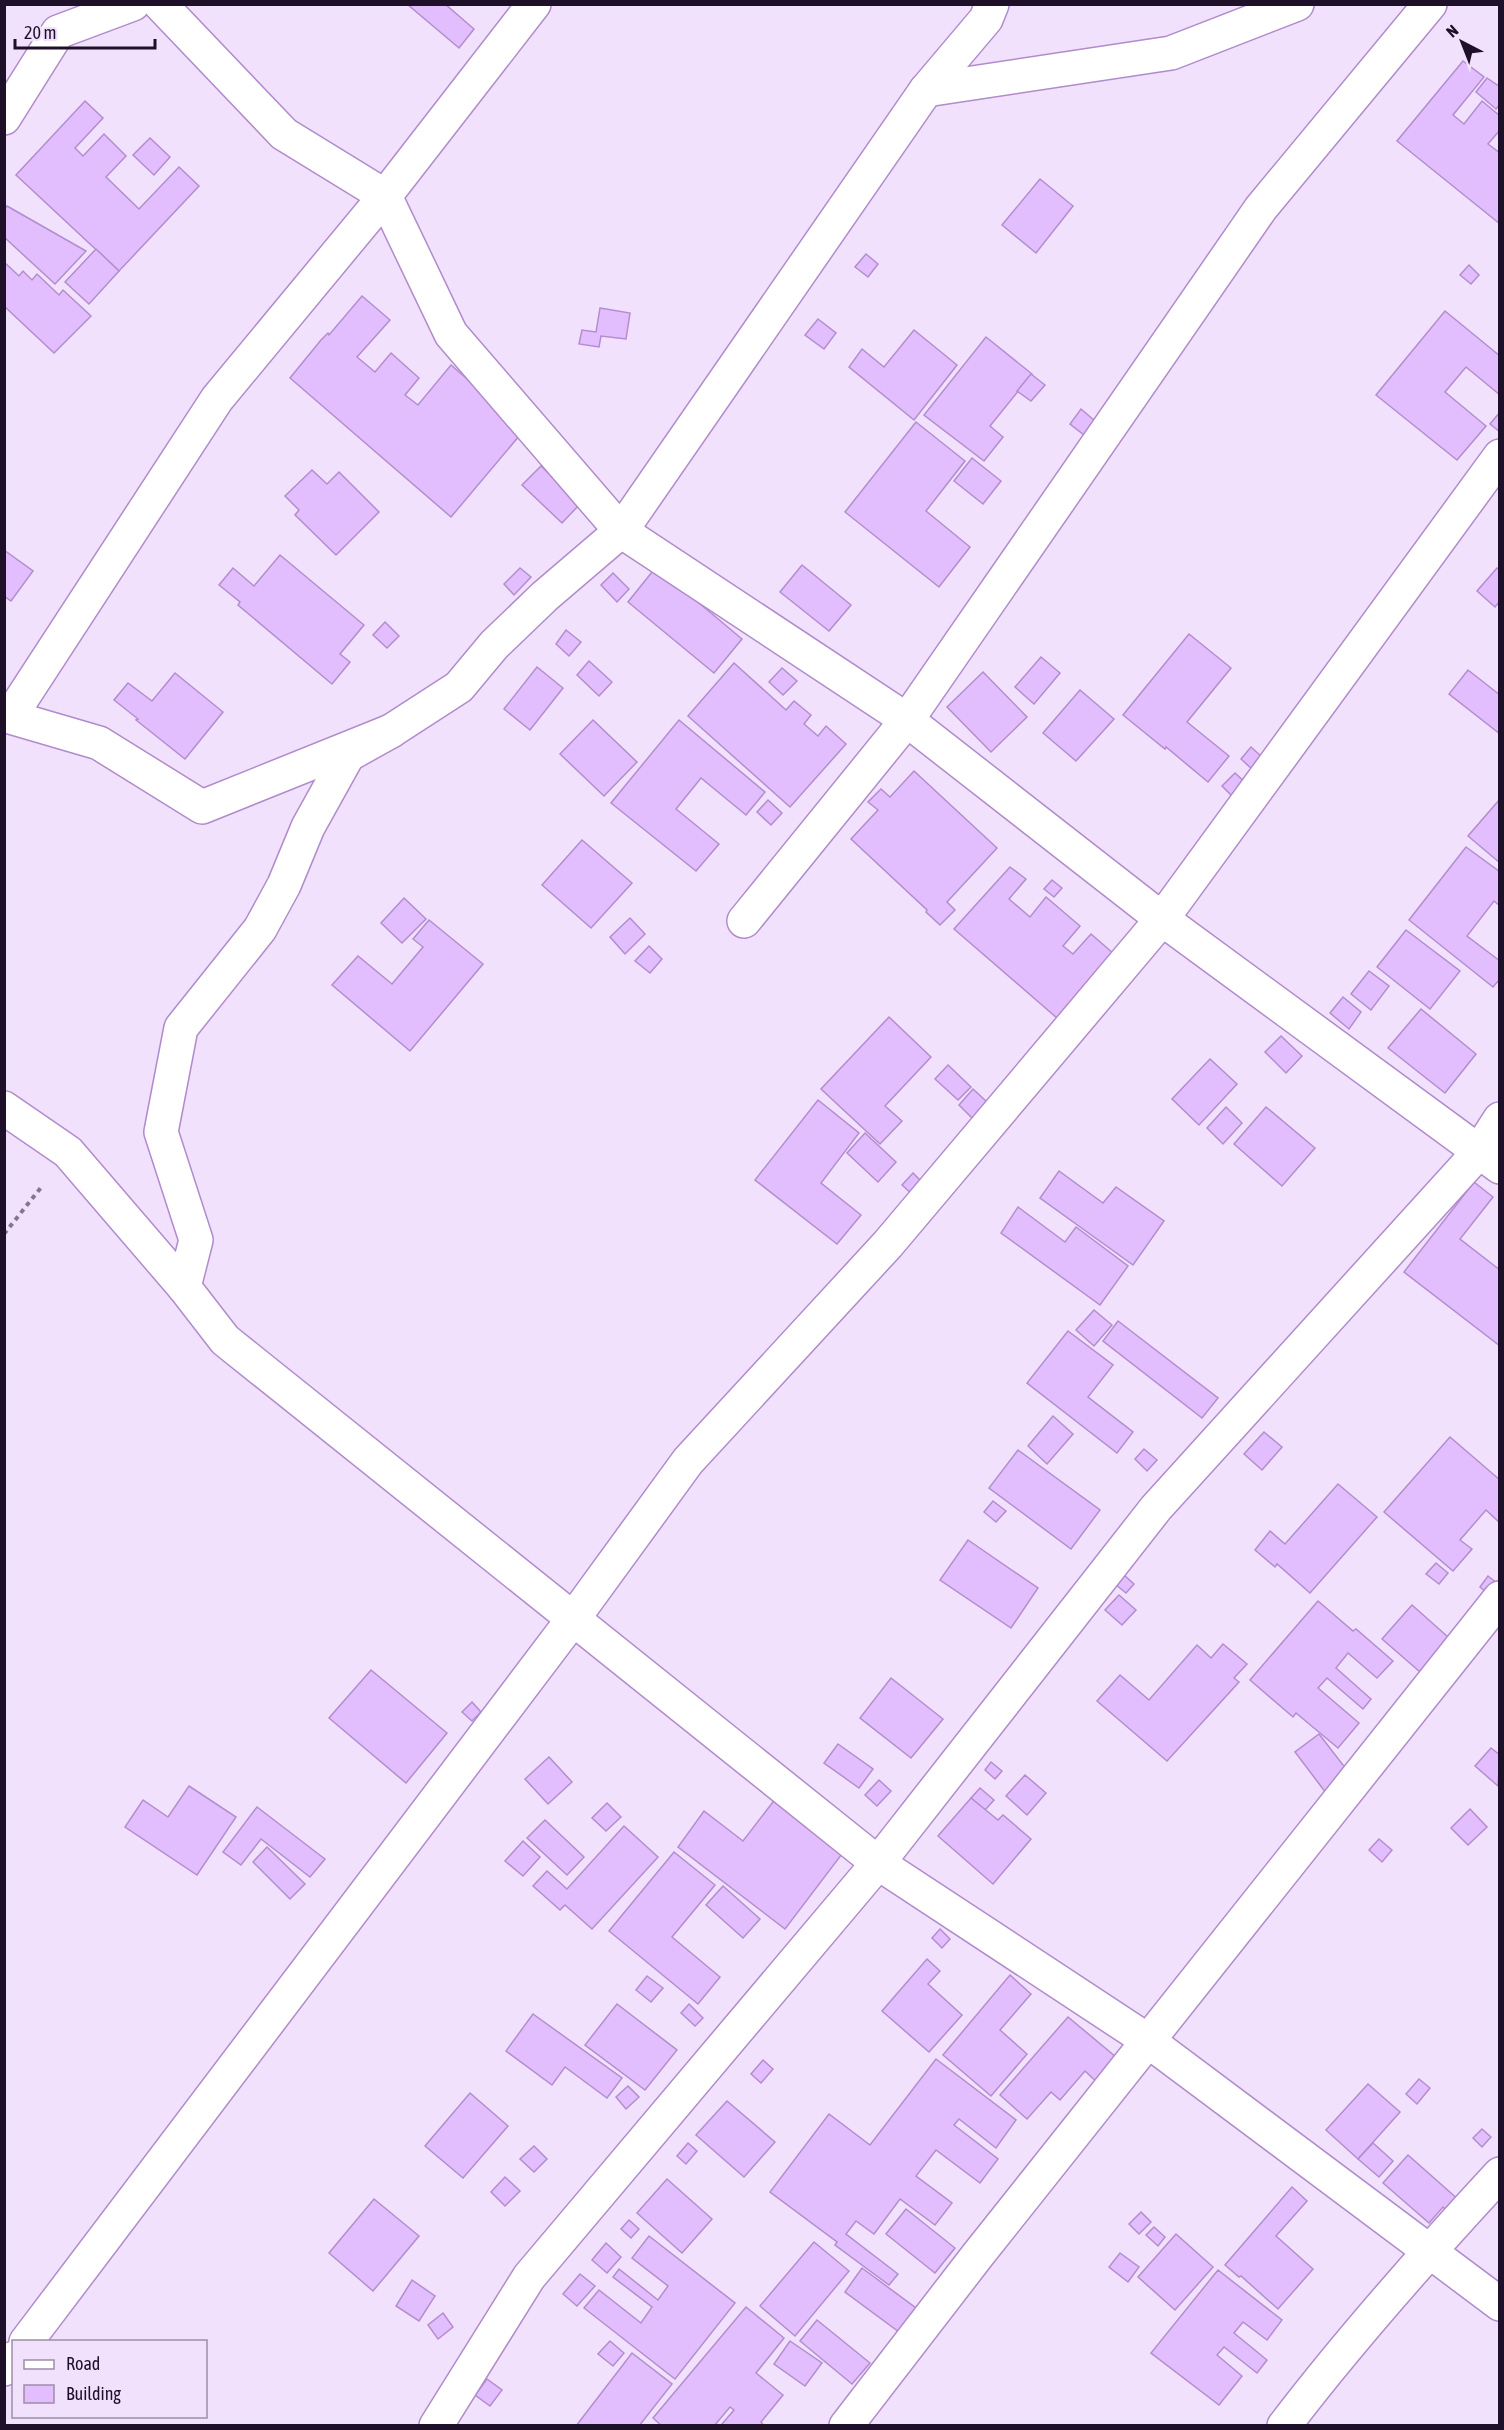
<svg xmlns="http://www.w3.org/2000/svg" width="1504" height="2430" font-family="'Asap Condensed',sans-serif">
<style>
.building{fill:#e3befe;stroke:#b38dce;stroke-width:1.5}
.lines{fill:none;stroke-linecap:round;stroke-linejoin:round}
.street-casing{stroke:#b18bcc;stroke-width:36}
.path{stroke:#857690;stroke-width:4;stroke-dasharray:4.5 4.5;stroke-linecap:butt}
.street{stroke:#fff;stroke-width:33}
</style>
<rect width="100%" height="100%" fill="#f1e1fd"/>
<g class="building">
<polygon points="407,4 445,4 474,29 459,48"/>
<polygon points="1463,61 1484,77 1453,115 1464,124 1482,101 1500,116 1500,130 1488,144 1500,153 1500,224 1397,141"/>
<polygon points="1487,78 1500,87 1500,104 1496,109 1476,92"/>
<polygon points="85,101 103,118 75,148 83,156 104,134 126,156 106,177 139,209 179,167 199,186 119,271 16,175"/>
<polygon points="150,138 170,157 154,175 133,155"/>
<polygon points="1040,179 1073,206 1036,253 1002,225"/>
<polygon points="7,206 86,251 55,284 4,237 4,210"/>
<polygon points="96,249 119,271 89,304 65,282"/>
<polygon points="866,254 878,264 868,277 855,267"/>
<polygon points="4,262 19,276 23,271 32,280 37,274 59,295 63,290 91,316 54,353 4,306"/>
<polygon points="1469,265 1479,275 1471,284 1460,275"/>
<polygon points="362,296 390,320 357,357 375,372 391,353 419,378 405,395 418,405 451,365 525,429 451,517 290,378 321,340 328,333 329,335"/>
<polygon points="600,308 630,313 626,339 601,336 599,347 579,344 582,330 596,332"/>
<polygon points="1445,311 1500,356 1500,395 1466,367 1445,392 1486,426 1457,460 1376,395"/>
<polygon points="818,319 836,333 824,349 805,335"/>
<polygon points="914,330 957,365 914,420 849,367 862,349 884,367"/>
<polygon points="986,337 1032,374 990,426 1003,437 984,461 924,415"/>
<polygon points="1031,374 1045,385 1031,401 1017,391"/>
<polygon points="1081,409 1095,421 1084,435 1070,424"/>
<polygon points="1500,412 1500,432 1490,424"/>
<polygon points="916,422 965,461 926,511 970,547 939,587 845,512"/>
<polygon points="972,458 1001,481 983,504 954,481"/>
<polygon points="541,466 580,504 562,523 522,485"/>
<polygon points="312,470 327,484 339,472 379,512 336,555 295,515 299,510 285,496"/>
<polygon points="4,550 33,571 11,601 4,596"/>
<polygon points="280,555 364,625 340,654 350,662 332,684 238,605 240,602 219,585 233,568 254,586"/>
<polygon points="802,565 851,605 829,631 780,592"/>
<polygon points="656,567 742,639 714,673 628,602"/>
<polygon points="520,568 531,577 514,595 504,584"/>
<polygon points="1497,568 1500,570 1500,601 1495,607 1477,591"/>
<polygon points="613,573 629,589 617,602 601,585"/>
<polygon points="385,622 399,636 387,648 373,635"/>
<polygon points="566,630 581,642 569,656 556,644"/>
<polygon points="1189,634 1231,668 1187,722 1229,756 1208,782 1166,747 1165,749 1123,715"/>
<polygon points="1041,657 1060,673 1034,704 1015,687"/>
<polygon points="589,661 612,682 599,696 577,675"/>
<polygon points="734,663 786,710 794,701 811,715 804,724 818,736 826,726 846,744 790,807 688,716"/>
<polygon points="537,667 563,688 530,730 504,709"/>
<polygon points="782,668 797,681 783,695 769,682"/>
<polygon points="1468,670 1500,695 1500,734 1449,694"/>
<polygon points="983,672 1027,717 991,752 947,707"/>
<polygon points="175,673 223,712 185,759 136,720 138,719 114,700 128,683 152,701"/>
<polygon points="1080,690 1114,719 1076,761 1043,733"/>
<polygon points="593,720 637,762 604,796 560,754"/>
<polygon points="679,720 765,792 746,815 701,778 676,809 719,844 696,871 611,803"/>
<polygon points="1251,747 1263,758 1253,770 1241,759"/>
<polygon points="914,771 997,848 947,902 955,910 940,925 926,912 927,910 851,839 878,810 868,802 881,789 890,797"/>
<polygon points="1235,773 1248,785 1234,798 1222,786"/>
<polygon points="1500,799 1500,863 1468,836"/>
<polygon points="768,800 782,813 771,825 757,812"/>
<polygon points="582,840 632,883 591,928 542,885"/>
<polygon points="1466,847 1500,872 1500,906 1494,901 1467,936 1500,961 1500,979 1493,987 1409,920"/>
<polygon points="1010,867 1026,879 1009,899 1030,917 1046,897 1080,926 1063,946 1073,954 1091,934 1114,954 1057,1018 954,929"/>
<polygon points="1052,880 1062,888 1054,897 1044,889"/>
<polygon points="404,898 426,919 402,943 381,923"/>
<polygon points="630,918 645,934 625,954 610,937"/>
<polygon points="429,920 483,964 410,1051 332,985 358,956 392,984 423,947 413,939"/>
<polygon points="1406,930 1460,971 1430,1009 1377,967"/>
<polygon points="649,946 662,959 650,973 635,961"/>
<polygon points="1369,971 1389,986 1371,1010 1351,994"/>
<polygon points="1343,997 1361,1012 1349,1029 1330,1013"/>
<polygon points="1421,1009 1476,1054 1445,1093 1388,1048"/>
<polygon points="889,1017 931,1057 885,1106 902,1121 880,1144 821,1089"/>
<polygon points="1281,1036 1302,1056 1286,1073 1265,1052"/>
<polygon points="1210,1059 1237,1084 1199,1125 1172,1099"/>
<polygon points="948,1065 971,1087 958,1100 935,1079"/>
<polygon points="973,1089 987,1102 972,1118 959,1105"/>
<polygon points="818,1100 859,1133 821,1183 861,1215 837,1244 755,1180"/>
<polygon points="1226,1107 1242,1123 1223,1144 1207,1128"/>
<polygon points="1266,1107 1315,1148 1282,1186 1234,1144"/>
<polygon points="865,1133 896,1162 878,1182 847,1153"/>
<polygon points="1059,1171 1103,1203 1116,1187 1164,1221 1133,1265 1040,1198"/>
<polygon points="913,1173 924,1184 913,1195 902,1185"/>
<polygon points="1474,1182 1493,1197 1460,1239 1500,1270 1500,1346 1404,1272"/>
<polygon points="1018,1207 1065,1242 1076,1227 1128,1266 1100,1305 1001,1233"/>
<polygon points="1094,1310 1112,1325 1094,1346 1076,1330"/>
<polygon points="1118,1321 1218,1398 1202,1418 1103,1341"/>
<polygon points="1068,1331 1113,1365 1088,1397 1133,1432 1117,1453 1027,1383"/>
<polygon points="1053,1416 1073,1434 1047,1464 1028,1446"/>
<polygon points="1264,1432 1282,1447 1262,1470 1244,1454"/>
<polygon points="1450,1437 1500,1480 1500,1523 1486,1510 1460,1540 1472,1549 1453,1571 1384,1512"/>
<polygon points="1144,1449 1157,1460 1147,1471 1135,1459"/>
<polygon points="1018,1450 1100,1510 1071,1549 989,1488"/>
<polygon points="1338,1484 1377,1517 1310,1593 1277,1564 1275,1567 1255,1550 1270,1531 1285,1544"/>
<polygon points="993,1501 1006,1511 996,1522 984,1512"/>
<polygon points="968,1540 1038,1588 1011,1628 940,1580"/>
<polygon points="1436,1563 1448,1573 1439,1584 1426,1574"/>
<polygon points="1124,1575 1134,1584 1126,1593 1115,1584"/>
<polygon points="1488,1576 1498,1584 1488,1594 1480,1587"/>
<polygon points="1119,1595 1136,1610 1122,1625 1105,1610"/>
<polygon points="1318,1601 1353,1631 1356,1629 1393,1661 1377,1678 1348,1653 1336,1668 1371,1699 1363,1709 1327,1678 1318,1688 1359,1723 1338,1748 1296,1713 1293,1717 1250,1680"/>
<polygon points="1412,1605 1457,1645 1427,1678 1382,1639"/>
<polygon points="1223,1644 1247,1664 1234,1678 1239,1682 1167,1761 1097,1701 1120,1675 1149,1700 1197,1645 1211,1658"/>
<polygon points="371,1670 447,1733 406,1783 329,1718"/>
<polygon points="891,1678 943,1719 911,1758 860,1718"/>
<polygon points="472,1702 481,1712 472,1721 462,1712"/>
<polygon points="1319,1734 1350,1774 1326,1793 1295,1752"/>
<polygon points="838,1744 873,1769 859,1788 824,1763"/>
<polygon points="1491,1748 1500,1755 1498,1786 1475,1766"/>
<polygon points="549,1757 572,1782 548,1804 525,1779"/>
<polygon points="991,1762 1002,1771 995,1779 985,1770"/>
<polygon points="1025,1775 1046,1793 1027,1815 1006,1796"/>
<polygon points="879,1780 891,1791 877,1806 865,1795"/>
<polygon points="189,1786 236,1817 197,1875 125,1827 143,1800 168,1817"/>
<polygon points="980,1788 994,1800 985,1810 971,1798"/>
<polygon points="776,1798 845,1850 785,1929 678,1847 704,1811 743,1841"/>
<polygon points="971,1798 998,1820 1003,1815 1031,1839 993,1884 938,1836"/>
<polygon points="607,1803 621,1817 606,1831 592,1818"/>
<polygon points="257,1807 325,1859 310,1877 261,1839 241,1865 223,1852"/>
<polygon points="1470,1809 1487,1827 1468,1845 1451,1828"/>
<polygon points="545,1820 584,1857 567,1875 527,1838"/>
<polygon points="624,1826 658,1857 592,1929 565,1905 560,1910 533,1886 547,1871 567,1889"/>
<polygon points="1379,1839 1392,1850 1382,1862 1369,1850"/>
<polygon points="523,1841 540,1857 523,1876 505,1861"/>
<polygon points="267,1847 305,1884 290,1899 253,1862"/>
<polygon points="674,1852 715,1885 672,1937 720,1977 698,2004 609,1931"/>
<polygon points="723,1886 760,1919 743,1938 706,1905"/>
<polygon points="940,1929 950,1939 942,1948 932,1938"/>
<polygon points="927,1959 940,1971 928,1984 962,2015 929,2052 882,2011"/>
<polygon points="1010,1975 1031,1994 1000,2030 1027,2054 991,2096 943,2055"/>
<polygon points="647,1976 663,1988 651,2002 636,1990"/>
<polygon points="617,2004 677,2050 645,2090 585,2045"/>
<polygon points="689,2004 703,2018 695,2026 681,2013"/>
<polygon points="533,2014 622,2078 607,2098 565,2067 552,2085 506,2051"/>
<polygon points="1068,2017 1122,2062 1101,2086 1085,2071 1060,2100 1051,2092 1027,2119 1000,2095"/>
<polygon points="936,2059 1016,2120 996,2148 959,2119 954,2125 998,2159 980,2183 936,2150 916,2176 952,2203 935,2225 900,2199 874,2234 856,2221 846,2234 898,2274 889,2285 835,2245 837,2242 770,2192 829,2114 870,2145"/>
<polygon points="763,2060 773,2069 761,2083 751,2074"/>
<polygon points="1419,2079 1430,2088 1417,2104 1406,2094"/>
<polygon points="1368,2084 1400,2112 1358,2159 1326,2130"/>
<polygon points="628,2086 639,2097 626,2109 616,2097"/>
<polygon points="470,2093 508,2126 463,2178 425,2146"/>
<polygon points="727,2101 775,2142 744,2177 696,2135"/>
<polygon points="1482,2129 1491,2137 1482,2147 1473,2138"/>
<polygon points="688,2143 697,2151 686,2164 677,2156"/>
<polygon points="1373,2143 1393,2161 1379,2177 1358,2159"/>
<polygon points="534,2146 547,2159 534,2172 520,2159"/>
<polygon points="1408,2155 1460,2201 1449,2213 1443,2207 1429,2223 1383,2183"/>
<polygon points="505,2177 520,2191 505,2206 491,2192"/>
<polygon points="667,2179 712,2219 682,2253 637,2213"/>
<polygon points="1292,2187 1307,2201 1276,2236 1313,2269 1278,2309 1241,2276 1239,2277 1225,2265"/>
<polygon points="374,2199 419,2236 373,2291 329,2253"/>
<polygon points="906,2209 955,2248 935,2273 886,2234"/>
<polygon points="1141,2212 1151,2222 1139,2234 1129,2224"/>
<polygon points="629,2220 639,2229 631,2238 621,2229"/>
<polygon points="1154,2227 1165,2237 1158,2246 1146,2235"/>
<polygon points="1176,2234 1213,2267 1175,2310 1138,2277"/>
<polygon points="649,2236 735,2303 675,2379 584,2308 599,2290 641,2323 652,2307 613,2277 619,2269 658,2300 668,2286 632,2258"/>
<polygon points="814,2242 849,2271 795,2336 760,2306"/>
<polygon points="606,2243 621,2257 607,2273 592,2260"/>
<polygon points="1120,2253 1139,2267 1128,2282 1109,2267"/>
<polygon points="862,2268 916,2308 899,2332 845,2292"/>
<polygon points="1218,2270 1282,2320 1267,2340 1243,2322 1234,2333 1267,2360 1257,2373 1224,2347 1217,2355 1242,2376 1219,2405 1151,2353"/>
<polygon points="580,2274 595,2286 577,2306 563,2294"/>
<polygon points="412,2280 435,2296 419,2321 396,2306"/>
<polygon points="746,2307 784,2338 756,2373 783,2395 761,2422 764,2426 724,2426 722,2424 734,2410 730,2407 714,2426 662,2426 653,2418"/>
<polygon points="443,2313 453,2327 438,2339 428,2325"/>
<polygon points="817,2320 870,2363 852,2384 800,2341"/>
<polygon points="610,2341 624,2353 613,2366 598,2354"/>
<polygon points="790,2341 822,2363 805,2386 774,2364"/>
<polygon points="632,2353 672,2384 639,2426 576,2426"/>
<polygon points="487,2379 502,2390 490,2406 475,2395"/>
</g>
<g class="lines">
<defs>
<g id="street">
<polyline points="160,4 284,134 385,196 451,334 621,531 907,720 1162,919 1500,1167"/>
<polyline points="534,4 385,196 217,399 10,717 99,743 202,807 391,731 459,687 494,645 545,596 621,531 926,90 986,19 992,4"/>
<polyline points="926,90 1171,53 1297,4"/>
<polyline points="4,118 58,32 133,4"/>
<polyline points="391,731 348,755 308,827 284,885 260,929 181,1028 161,1132 196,1240 184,1287 225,1340 878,1863 1147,2040 1500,2304"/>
<polyline points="744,921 907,720 1261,208 1430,4"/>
<polyline points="4,1108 68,1152 184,1287"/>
<polyline points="26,2342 573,1619 688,1461 888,1244 1162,919 1500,456"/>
<polyline points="4,2369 14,2358"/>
<polyline points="436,2426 529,2277 878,1863 1156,1508 1478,1153 1500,1119"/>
<polyline points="846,2426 977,2256 1500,1598"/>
<path d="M1284 2426C1351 2338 1425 2255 1500 2174"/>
</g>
</defs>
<use href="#street" class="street-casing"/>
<polyline class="path" points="4,1234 43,1185"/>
<use href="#street" class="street"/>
</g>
<rect width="1504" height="2430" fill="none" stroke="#1e1028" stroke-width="12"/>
<rect x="12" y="2340" width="195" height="78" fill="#f1e1fd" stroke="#9d8da8" stroke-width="1.5"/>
<rect x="24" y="2360" width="30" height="9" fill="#ffffff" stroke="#9d8da8" stroke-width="1.5"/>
<text x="66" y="2370" font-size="18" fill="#1e1028">Road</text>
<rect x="24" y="2385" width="30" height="18" fill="#e3befe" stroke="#9d8da8" stroke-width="1.5"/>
<text x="66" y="2400" font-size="18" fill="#1e1028">Building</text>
<g transform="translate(1462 42) rotate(318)" stroke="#f1e1fd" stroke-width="4.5" paint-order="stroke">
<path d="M0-4.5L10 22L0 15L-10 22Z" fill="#1e1028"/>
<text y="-9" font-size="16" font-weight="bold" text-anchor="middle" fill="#1e1028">N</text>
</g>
<path d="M15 39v9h140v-9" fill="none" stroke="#1e1028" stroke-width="3"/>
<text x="24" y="39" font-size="18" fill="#1e1028" stroke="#f1e1fd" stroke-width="4.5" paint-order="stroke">20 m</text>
</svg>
